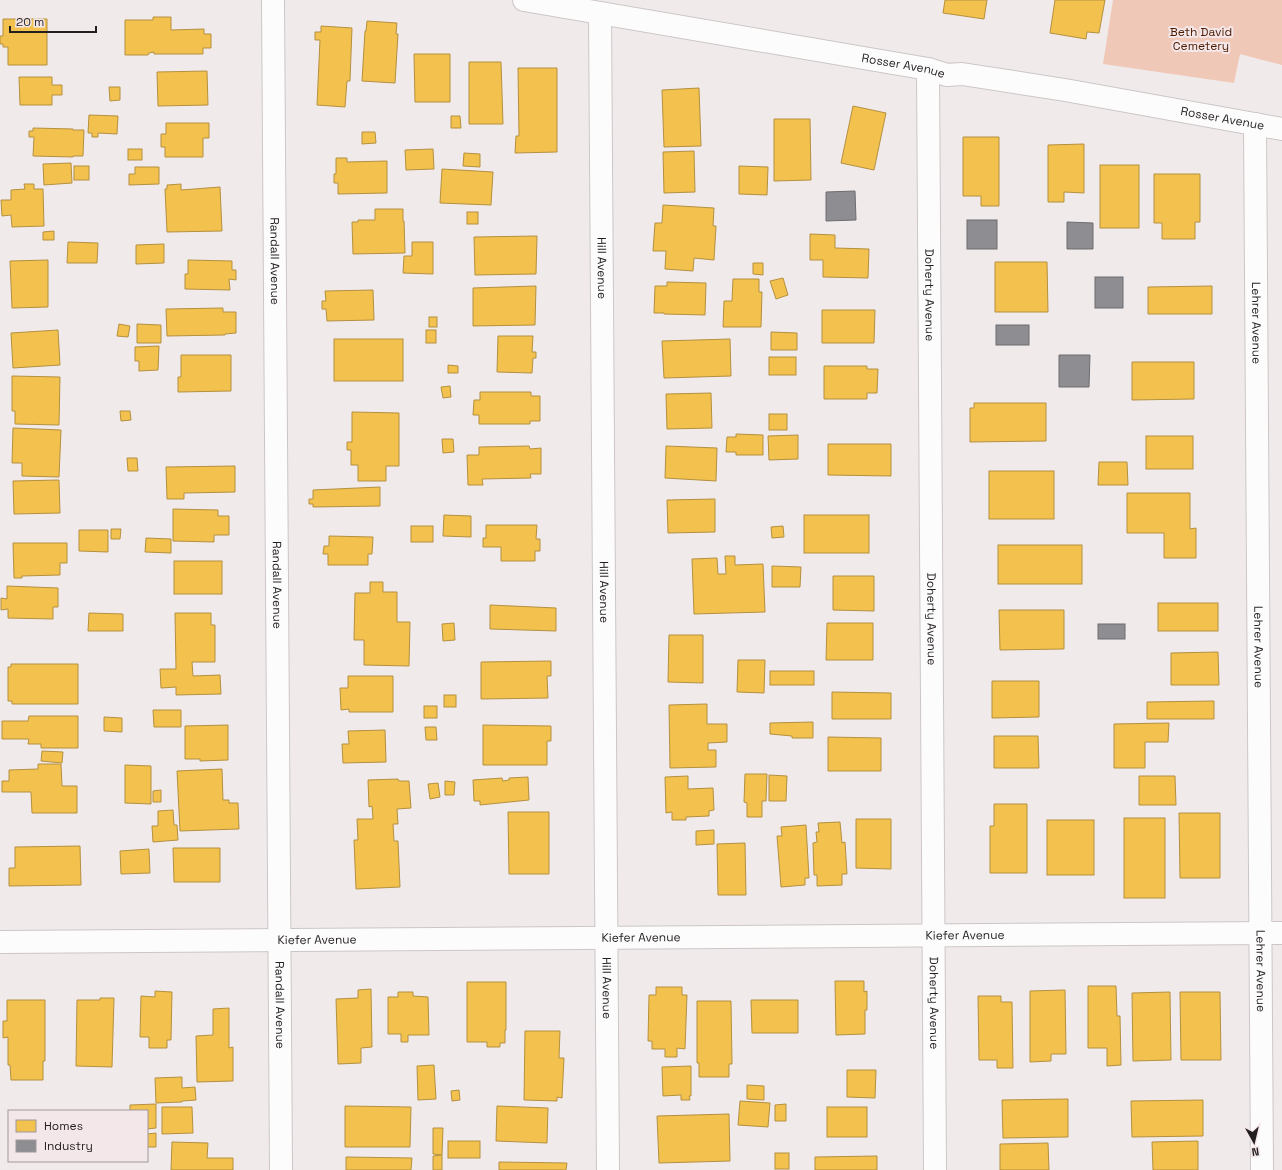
<svg xmlns="http://www.w3.org/2000/svg" width="1282" height="1170" font-family="'Space Grotesk',sans-serif">
<style>
.green{fill:#f0c8b8}
.homes{fill:#f2c14e;stroke:#b49040}
.industry{fill:#8d8d92;stroke:#6d6c70}
.lines{fill:none;stroke-linecap:round;stroke-linejoin:round}
.street-casing{stroke:#ccc6c7;stroke-width:24}
.street{stroke:#fdfcfc;stroke-width:22}
.labels{text-anchor:middle;stroke-width:4;stroke-linejoin:round;paint-order:stroke}
.park-label{font-size:12px;fill:#4d1b01;stroke:#f4e7e9}
.street-label{font-size:12px;fill:#231f20;stroke:#f4e7e9}
</style>
<rect width="100%" height="100%" fill="#f1eaeb"/>
<polygon class="green" points="1113,0 1282,0 1282,65 1240,54 1234,83 1103,64"/>
<g class="homes">
<polygon points="945,0 987,0 984,19 943,13"/>
<polygon points="1055,0 1105,0 1099,33 1087,32 1086,39 1050,33"/>
<polygon points="153,17 171,17 171,30 204,29 204,34 211,34 211,48 203,48 203,54 154,54 154,52 149,53 148,55 125,55 125,20 153,20"/>
<polygon points="3,19 47,19 47,65 8,65 8,47 3,47 3,44 0,44 0,36 3,36"/>
<polygon points="367,21 397,23 396,34 398,34 395,83 362,81 365,31 366,31"/>
<polygon points="321,26 352,28 350,81 347,81 345,107 317,105 320,40 315,40 315,32 321,32"/>
<polygon points="414,54 450,54 450,102 415,102"/>
<polygon points="469,62 501,62 503,124 469,124"/>
<polygon points="518,68 557,68 557,152 515,153 516,136 519,136"/>
<polygon points="207,71 208,105 158,106 157,72"/>
<polygon points="19,77 52,77 52,85 62,85 62,95 52,95 52,105 20,105"/>
<polygon points="109,87 120,87 120,100 110,101"/>
<polygon points="699,88 701,146 664,147 662,90"/>
<polygon points="853,106 886,113 874,170 841,163"/>
<polygon points="89,115 118,116 117,134 98,133 98,137 92,137 92,133 88,133"/>
<polygon points="451,116 460,116 461,128 451,128"/>
<polygon points="774,119 810,119 811,180 774,181"/>
<polygon points="166,123 209,123 209,138 203,138 203,157 165,157 165,147 161,147 161,134 166,134"/>
<polygon points="33,128 73,129 73,130 84,130 83,156 73,156 73,157 33,156 34,137 29,137 29,131 33,131"/>
<polygon points="362,132 375,132 376,143 362,144"/>
<polygon points="963,137 999,137 999,206 981,206 981,196 963,196"/>
<polygon points="1084,144 1084,193 1064,192 1064,202 1048,202 1048,145"/>
<rect x="128" y="149" width="14" height="11"/>
<polygon points="433,149 434,169 406,170 405,150"/>
<polygon points="694,151 695,192 664,193 663,152"/>
<polygon points="464,153 480,154 480,167 463,166"/>
<polygon points="336,158 347,158 347,162 387,161 387,193 338,194 338,183 334,183 334,174 336,174"/>
<polygon points="71,163 72,183 44,185 43,164"/>
<rect x="1100" y="165" width="39" height="63"/>
<rect x="74" y="166" width="15" height="14"/>
<polygon points="739,166 768,167 767,195 739,194"/>
<polygon points="135,167 159,167 159,184 129,185 129,174 135,174"/>
<polygon points="442,169 493,172 491,205 440,203"/>
<polygon points="1154,174 1200,174 1200,222 1195,222 1195,239 1162,239 1162,223 1154,223"/>
<polygon points="24,184 34,184 34,189 43,189 44,226 12,227 11,215 2,216 1,200 11,200 11,190 25,189"/>
<polygon points="181,184 181,190 220,187 222,231 167,232 165,189 167,189 167,185"/>
<polygon points="663,205 714,208 713,226 716,226 714,260 694,258 693,271 665,269 666,251 653,251 655,223 662,223"/>
<polygon points="375,209 403,209 403,221 404,221 405,253 353,254 352,222 358,222 358,220 375,220"/>
<rect x="467" y="212" width="11" height="12"/>
<polygon points="54,231 54,240 43,240 43,232"/>
<polygon points="810,234 835,235 835,248 869,249 868,278 823,277 823,260 810,260"/>
<polygon points="537,236 536,274 475,275 474,237"/>
<polygon points="68,242 98,243 97,263 67,263"/>
<polygon points="412,242 433,242 433,274 403,273 404,256 412,256"/>
<polygon points="164,244 164,263 136,264 136,245"/>
<polygon points="48,260 48,307 12,308 10,261"/>
<polygon points="188,260 232,261 232,270 236,270 236,280 229,279 230,290 185,289 185,274 188,274"/>
<polygon points="995,262 1047,262 1048,312 995,312"/>
<polygon points="753,263 763,263 763,275 753,274"/>
<polygon points="783,278 788,295 776,299 770,281"/>
<polygon points="733,279 759,279 759,292 762,292 761,327 723,327 724,301 732,301"/>
<polygon points="667,282 706,283 705,315 664,314 664,313 654,313 655,286 667,286"/>
<polygon points="536,286 535,325 473,326 473,288"/>
<polygon points="1212,286 1212,314 1148,314 1148,287"/>
<polygon points="373,290 374,320 327,321 326,309 322,309 322,301 326,301 325,291"/>
<polygon points="223,308 223,312 236,312 236,333 225,334 225,335 167,336 166,309"/>
<polygon points="822,310 875,310 874,343 822,343"/>
<rect x="429" y="317" width="8" height="10"/>
<polygon points="119,324 130,326 128,337 117,336"/>
<polygon points="137,324 161,325 161,343 137,343"/>
<polygon points="58,330 60,365 13,368 11,333"/>
<rect x="426" y="330" width="10" height="13"/>
<polygon points="771,332 797,333 797,350 771,350"/>
<polygon points="498,336 533,336 532,352 536,352 536,358 533,358 532,373 497,372"/>
<rect x="334" y="339" width="69" height="42"/>
<polygon points="730,339 731,376 664,378 662,341"/>
<polygon points="159,346 158,370 139,371 139,361 135,361 135,347"/>
<polygon points="181,355 231,355 231,391 178,392 178,377 181,377"/>
<rect x="769" y="357" width="27" height="18"/>
<polygon points="1132,362 1194,362 1194,399 1132,400"/>
<polygon points="448,365 458,366 458,373 448,373"/>
<polygon points="824,366 867,366 867,369 878,369 877,393 867,393 867,399 824,399"/>
<polygon points="12,376 60,377 59,425 15,424 15,411 12,411"/>
<polygon points="450,386 451,397 443,398 441,387"/>
<polygon points="480,392 531,392 531,396 540,396 540,421 530,421 530,424 479,424 479,415 473,415 474,400 480,400"/>
<polygon points="711,393 712,428 667,429 666,394"/>
<polygon points="974,403 1046,403 1046,441 970,442 970,408 974,408"/>
<polygon points="120,411 130,411 131,420 121,421"/>
<polygon points="352,412 399,413 399,466 386,466 386,481 358,481 358,465 351,465 351,450 347,450 347,442 352,442"/>
<rect x="769" y="414" width="18" height="16"/>
<polygon points="13,428 61,430 59,477 22,476 22,463 12,463"/>
<polygon points="736,434 763,435 763,455 736,455 736,452 726,452 727,437 736,437"/>
<polygon points="798,435 798,459 769,460 768,436"/>
<rect x="1146" y="436" width="47" height="33"/>
<polygon points="442,439 453,439 454,452 443,453"/>
<polygon points="828,444 891,444 891,476 828,475"/>
<polygon points="529,446 530,449 541,448 541,474 530,474 531,478 482,479 483,485 468,485 467,455 479,455 479,447"/>
<polygon points="666,446 717,448 716,481 665,478"/>
<polygon points="127,458 137,458 138,471 128,471"/>
<polygon points="1099,462 1127,462 1128,485 1098,485"/>
<polygon points="235,466 235,492 184,493 184,499 167,499 166,467"/>
<rect x="989" y="471" width="65" height="48"/>
<polygon points="59,480 60,513 14,514 13,481"/>
<polygon points="380,487 380,506 313,507 313,504 309,504 309,499 313,499 313,490"/>
<polygon points="1127,493 1190,493 1190,529 1196,528 1196,558 1164,558 1164,533 1127,533"/>
<polygon points="715,499 715,532 668,533 667,500"/>
<polygon points="173,509 218,510 218,516 229,516 229,535 214,535 214,542 173,541"/>
<polygon points="444,515 471,516 471,537 443,536"/>
<rect x="804" y="515" width="65" height="38"/>
<polygon points="486,525 537,525 536,539 540,539 540,551 535,551 535,561 501,561 501,547 483,547 483,538 486,538"/>
<rect x="411" y="526" width="22" height="16"/>
<polygon points="783,526 784,537 772,538 771,527"/>
<polygon points="111,529 121,529 120,539 111,539"/>
<polygon points="79,530 108,530 108,552 79,551"/>
<polygon points="329,536 373,537 372,554 368,554 368,565 328,565 328,554 323,554 324,546 329,546"/>
<polygon points="146,538 171,539 171,553 145,552"/>
<polygon points="13,543 67,543 67,563 60,563 60,575 22,576 22,578 14,578"/>
<rect x="998" y="545" width="84" height="39"/>
<polygon points="725,556 735,556 735,565 763,564 765,612 694,614 692,559 717,558 718,574 726,574"/>
<rect x="174" y="561" width="48" height="33"/>
<polygon points="772,566 801,567 800,587 772,587"/>
<polygon points="833,576 874,576 874,611 833,610"/>
<polygon points="370,582 383,582 383,592 397,592 397,622 410,622 409,666 364,665 364,640 354,640 355,593 370,593"/>
<polygon points="7,586 58,588 58,607 53,607 53,619 8,618 8,609 1,610 1,598 7,599"/>
<rect x="1158" y="603" width="60" height="28"/>
<polygon points="490,605 556,608 556,631 490,629"/>
<polygon points="999,610 1064,610 1064,649 1000,650"/>
<polygon points="89,613 123,614 123,631 88,631"/>
<polygon points="175,613 211,613 211,625 215,625 215,662 192,662 193,676 220,675 221,694 176,695 176,687 161,688 160,669 176,669"/>
<polygon points="454,623 455,640 443,641 442,624"/>
<polygon points="827,623 873,623 873,660 826,660"/>
<polygon points="669,635 703,635 703,683 668,682"/>
<polygon points="1218,652 1219,685 1171,685 1171,653"/>
<polygon points="738,660 765,660 764,693 737,692"/>
<polygon points="551,661 551,676 547,676 548,698 481,699 481,662"/>
<polygon points="11,664 78,664 78,704 12,704 12,701 8,701 8,667 11,667"/>
<rect x="770" y="671" width="44" height="14"/>
<polygon points="348,676 393,676 393,712 349,712 349,709 341,710 340,688 348,688"/>
<polygon points="992,681 1039,681 1039,717 992,718"/>
<polygon points="832,692 891,693 891,719 832,719"/>
<rect x="444" y="695" width="12" height="12"/>
<polygon points="1214,701 1214,719 1147,719 1147,702"/>
<polygon points="707,704 707,724 727,724 727,742 708,743 708,750 716,750 716,767 670,768 669,705"/>
<rect x="424" y="706" width="13" height="12"/>
<polygon points="153,710 181,710 181,727 154,727"/>
<polygon points="29,716 78,716 78,748 41,748 41,744 28,744 29,739 2,739 2,721 28,721"/>
<polygon points="104,717 122,718 122,732 104,731"/>
<polygon points="813,722 813,738 792,738 792,736 770,734 770,723"/>
<polygon points="1169,723 1168,742 1145,742 1145,768 1114,768 1114,724"/>
<polygon points="228,725 228,760 200,761 200,759 185,759 185,726"/>
<polygon points="483,725 551,726 551,741 547,741 547,765 483,765"/>
<polygon points="425,727 436,727 437,740 426,740"/>
<polygon points="385,730 386,762 343,763 342,744 349,744 348,731"/>
<polygon points="994,736 1038,736 1039,768 994,768"/>
<polygon points="828,737 881,738 881,771 828,771"/>
<polygon points="42,751 63,752 62,763 41,761"/>
<polygon points="38,764 61,764 62,786 77,786 77,813 32,813 31,792 2,792 2,781 9,781 9,770 38,769"/>
<polygon points="125,765 151,766 151,804 125,803"/>
<polygon points="222,769 223,800 229,800 229,803 238,803 239,829 180,831 177,771"/>
<polygon points="745,774 767,774 766,801 762,801 762,817 747,817 747,803 744,802"/>
<polygon points="769,775 787,776 786,801 769,801"/>
<polygon points="688,776 688,789 713,788 714,810 709,811 709,816 686,817 686,820 672,820 672,812 666,813 665,777"/>
<polygon points="1139,776 1175,776 1176,805 1139,805"/>
<polygon points="528,777 529,800 480,805 480,801 474,801 473,780 502,778 503,781 509,780 509,778"/>
<polygon points="398,779 399,781 409,781 411,808 397,809 398,824 393,824 394,841 398,841 400,887 356,889 354,840 358,840 357,819 373,819 372,806 369,807 368,780"/>
<polygon points="445,781 455,782 454,795 445,795"/>
<polygon points="438,783 440,797 430,799 428,784"/>
<polygon points="161,790 161,802 153,802 153,791"/>
<polygon points="994,804 1027,804 1027,873 990,873 990,826 994,826"/>
<polygon points="173,810 174,825 177,825 178,840 153,842 152,826 158,826 158,811"/>
<polygon points="508,812 549,812 549,874 509,874"/>
<polygon points="1179,813 1220,813 1220,878 1180,878"/>
<rect x="1124" y="818" width="41" height="80"/>
<polygon points="856,819 891,819 891,869 856,868"/>
<rect x="1047" y="820" width="47" height="55"/>
<polygon points="840,822 842,843 845,842 847,874 842,874 842,885 817,886 817,875 814,875 813,843 817,842 816,832 819,832 818,823"/>
<polygon points="806,825 809,878 805,878 805,885 781,887 777,836 782,836 781,827"/>
<polygon points="714,830 714,844 696,845 696,831"/>
<polygon points="745,843 746,895 718,895 717,844"/>
<polygon points="80,846 81,885 9,886 9,868 15,868 15,847"/>
<polygon points="173,848 220,848 220,882 174,882"/>
<polygon points="149,849 150,873 121,874 120,851"/>
<polygon points="835,981 864,981 864,992 867,991 867,1010 865,1010 865,1034 836,1035"/>
<polygon points="467,982 506,982 506,1030 505,1030 505,1043 500,1043 500,1047 487,1047 487,1042 467,1042"/>
<polygon points="1088,986 1116,986 1117,1016 1120,1016 1121,1065 1107,1066 1107,1048 1088,1048"/>
<polygon points="656,987 682,987 682,995 687,995 685,1049 677,1048 677,1057 665,1057 665,1049 652,1049 652,1041 648,1041 649,995 656,995"/>
<polygon points="371,989 372,1047 361,1048 361,1063 338,1064 336,999 358,998 358,990"/>
<polygon points="1065,990 1066,1054 1051,1054 1051,1061 1030,1062 1030,991"/>
<polygon points="155,991 172,992 171,1040 167,1040 167,1048 149,1048 149,1037 140,1037 141,996 155,997"/>
<polygon points="398,992 413,992 413,996 428,997 429,1035 408,1035 408,1042 401,1042 401,1034 388,1034 388,997 398,997"/>
<polygon points="1170,992 1171,1060 1133,1061 1132,993"/>
<polygon points="1180,992 1220,992 1221,1060 1181,1060"/>
<polygon points="978,996 1001,996 1001,1002 1012,1002 1013,1068 997,1068 997,1060 979,1060"/>
<polygon points="100,998 114,998 112,1067 76,1066 77,1000 100,1000"/>
<polygon points="7,1000 45,1000 45,1061 43,1061 43,1080 11,1080 10,1065 8,1065 8,1037 3,1038 3,1021 7,1021"/>
<polygon points="751,1000 798,1000 798,1033 752,1033"/>
<polygon points="697,1001 731,1001 732,1064 729,1064 729,1077 699,1077 699,1063 697,1063"/>
<polygon points="229,1008 229,1048 233,1047 233,1081 197,1082 196,1036 213,1035 213,1009"/>
<polygon points="525,1031 560,1031 559,1058 564,1058 562,1098 557,1097 557,1101 524,1100"/>
<polygon points="434,1065 436,1099 418,1100 417,1066"/>
<polygon points="691,1066 691,1096 689,1096 690,1100 681,1100 681,1095 663,1096 662,1067"/>
<polygon points="847,1070 876,1070 875,1098 847,1097"/>
<polygon points="182,1077 182,1088 195,1087 196,1100 182,1101 182,1102 156,1103 155,1078"/>
<polygon points="747,1085 764,1086 764,1100 747,1099"/>
<polygon points="459,1090 460,1100 452,1101 451,1091"/>
<polygon points="1068,1099 1068,1137 1003,1138 1002,1100"/>
<polygon points="1203,1100 1203,1136 1132,1137 1131,1101"/>
<polygon points="740,1101 770,1103 768,1127 738,1125"/>
<polygon points="156,1104 156,1128 147,1129 147,1111 130,1111 130,1105"/>
<polygon points="786,1104 786,1121 775,1121 775,1105"/>
<polygon points="345,1106 411,1107 410,1147 345,1147"/>
<polygon points="497,1106 548,1108 547,1143 496,1141"/>
<polygon points="162,1107 192,1107 193,1133 162,1134"/>
<rect x="827" y="1107" width="40" height="30"/>
<polygon points="729,1114 730,1161 659,1163 657,1116"/>
<polygon points="433,1128 443,1128 442,1155 433,1154"/>
<polygon points="156,1133 156,1147 147,1147 147,1134"/>
<rect x="448" y="1141" width="32" height="17"/>
<polygon points="1198,1141 1198,1170 1153,1170 1152,1142"/>
<polygon points="172,1142 208,1143 207,1158 233,1158 233,1170 171,1170"/>
<polygon points="1048,1143 1049,1170 1000,1170 1000,1144"/>
<rect x="775" y="1153" width="14" height="16"/>
<polygon points="442,1155 442,1170 433,1170 433,1156"/>
<polygon points="877,1156 877,1170 815,1170 815,1157"/>
<polygon points="346,1157 412,1158 411,1170 346,1170"/>
<polygon points="499,1162 567,1163 566,1170 499,1170"/>
</g>
<g class="industry">
<polygon points="855,191 856,220 826,221 826,192"/>
<rect x="967" y="220" width="30" height="29"/>
<polygon points="1067,222 1093,223 1093,249 1067,249"/>
<rect x="1095" y="277" width="28" height="31"/>
<rect x="996" y="325" width="33" height="20"/>
<polygon points="1059,355 1090,355 1089,387 1059,387"/>
<rect x="1098" y="624" width="27" height="15"/>
</g>
<g class="lines">
<defs>
<g id="street">
<path id="s1" d="M273 0 281 1170"/>
<path id="s2" d="M524 0 928 69 947 75 962 74 1065 90 1282 129"/>
<path id="s3" d="M600 13 608 1170"/>
<path id="s4" d="M928 69 935 1170"/>
<path id="s5" d="M1255 124 1262 1170"/>
<path id="s6" d="M0 942 1282 933"/>
</g>
</defs>
<use href="#street" class="street-casing"/>
<use href="#street" class="street"/>
</g>
<g class="labels">
<g class="park-label">
<text x="1201" y="36">Beth David<tspan x="1201" dy="14">Cemetery</tspan></text>
</g>
<g class="street-label">
<text dy="4" stroke="none"><textPath href="#s2" startOffset="385">Rosser Avenue</textPath></text>
<text dy="4" stroke="none"><textPath href="#s2" startOffset="709">Rosser Avenue</textPath></text>
<text dy="4" stroke="none"><textPath href="#s1" startOffset="261">Randall Avenue</textPath></text>
<text dy="4" stroke="none"><textPath href="#s3" startOffset="255">Hill Avenue</textPath></text>
<text dy="4" stroke="none"><textPath href="#s4" startOffset="226">Doherty Avenue</textPath></text>
<text dy="4" stroke="none"><textPath href="#s5" startOffset="199">Lehrer Avenue</textPath></text>
<text dy="4" stroke="none"><textPath href="#s1" startOffset="585">Randall Avenue</textPath></text>
<text dy="4" stroke="none"><textPath href="#s3" startOffset="579">Hill Avenue</textPath></text>
<text dy="4" stroke="none"><textPath href="#s4" startOffset="550">Doherty Avenue</textPath></text>
<text dy="4" stroke="none"><textPath href="#s5" startOffset="523">Lehrer Avenue</textPath></text>
<text dy="4" stroke="none"><textPath href="#s6" startOffset="965">Kiefer Avenue</textPath></text>
<text dy="4" stroke="none"><textPath href="#s6" startOffset="641">Kiefer Avenue</textPath></text>
<text dy="4" stroke="none"><textPath href="#s6" startOffset="317">Kiefer Avenue</textPath></text>
<text dy="4" stroke="none"><textPath href="#s5" startOffset="847">Lehrer Avenue</textPath></text>
<text dy="4" stroke="none"><textPath href="#s3" startOffset="975">Hill Avenue</textPath></text>
<text dy="4" stroke="none"><textPath href="#s4" startOffset="934">Doherty Avenue</textPath></text>
<text dy="4" stroke="none"><textPath href="#s1" startOffset="1005">Randall Avenue</textPath></text>
</g>
</g>
<rect x="8" y="1110" width="140" height="52" fill="#f4e7e9" stroke="#a09799"/>
<rect x="16" y="1120" width="20" height="12" fill="#f2c14e" stroke="#a09799"/>
<text x="44" y="1130" font-size="12" fill="#231f20">Homes</text>
<rect x="16" y="1140" width="20" height="12" fill="#8d8d92" stroke="#a09799"/>
<text x="44" y="1150" font-size="12" fill="#231f20">Industry</text>
<g transform="translate(1254 1142) rotate(172)" stroke="#f4e7e9" stroke-width="3" paint-order="stroke">
<path d="M0-3L7 15L0 10L-7 15Z" fill="#231f20"/>
<text y="-6" font-size="11" font-weight="bold" text-anchor="middle" fill="#231f20">N</text>
</g>
<path d="M10 26v6h86v-6" fill="none" stroke="#231f20" stroke-width="2"/>
<text x="16" y="26" font-size="12" fill="#231f20" stroke="#f4e7e9" stroke-width="3" paint-order="stroke">20 m</text>
</svg>
